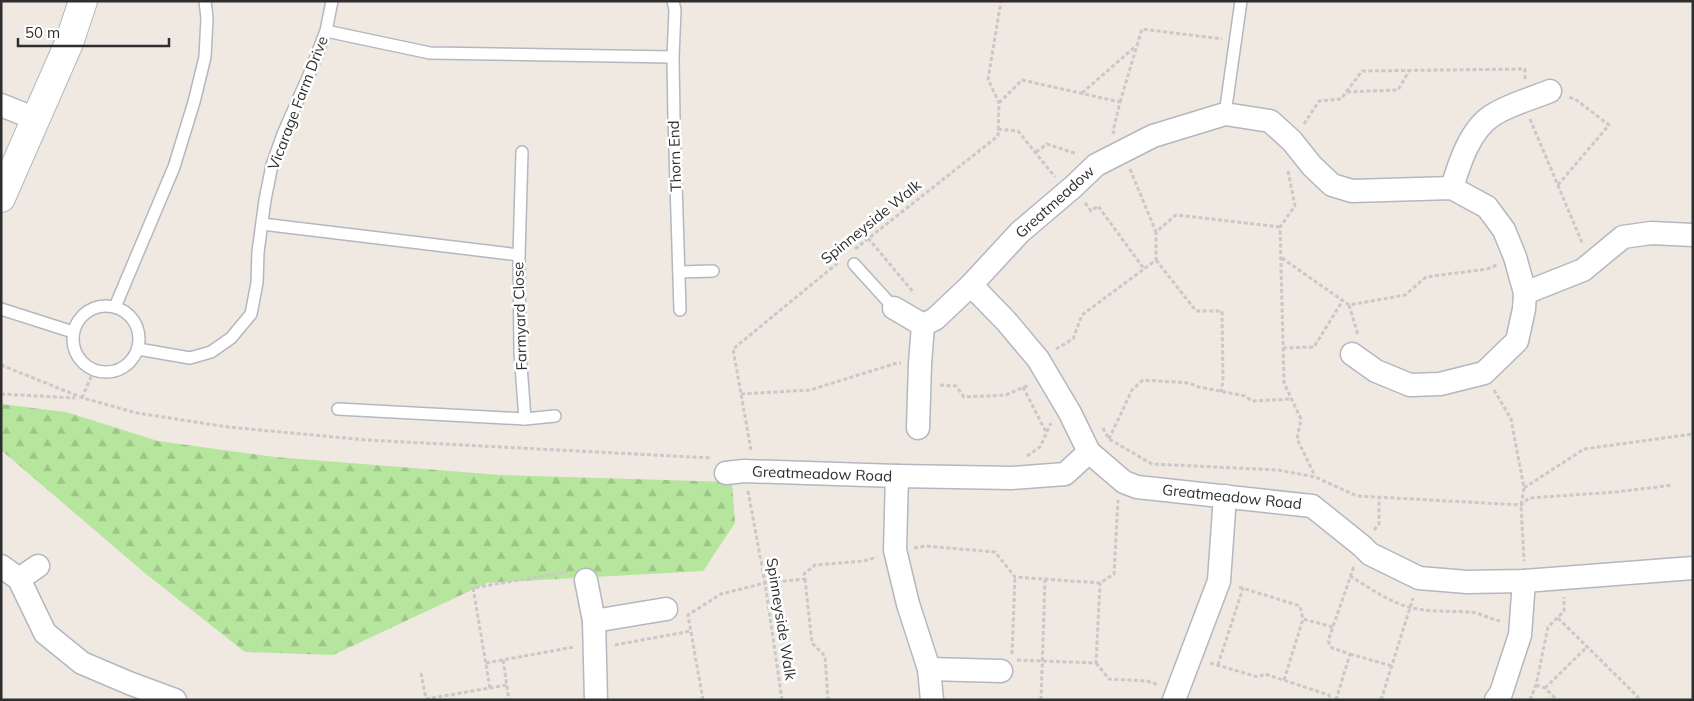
<svg xmlns="http://www.w3.org/2000/svg" width="1694" height="701" font-family="Mulish,sans-serif">
<style>
.forest{fill:url(#forest-firs)}
.lines{fill:none;stroke-linecap:round;stroke-linejoin:round}
.service-casing{stroke:#b4b7c1;stroke-width:14}
.minor-casing{stroke:#b4b7c1;stroke-width:25}
.tertiary-casing{stroke:#b4b7c1;stroke-width:30}
.path{stroke:#c9c9c9;stroke-width:3;stroke-dasharray:4 2.5;stroke-linecap:butt}
.service{stroke:#fff;stroke-width:11}
.minor{stroke:#fff;stroke-width:22}
.tertiary{stroke:#fff;stroke-width:28}
.labels{text-anchor:middle;stroke-width:5;stroke-linejoin:round;paint-order:stroke}
.street-label{font-size:15px;fill:#2e2e2e;stroke:#fff}
</style>
<defs>
<pattern id="forest-firs" width="22" height="20" patternUnits="userSpaceOnUse" patternTransform="scale(1.25)"><rect width="22" height="20" fill="#b6e59e"/><path d="M5 1l3.5 6h-7zM16 11l3.5 6h-7z" fill="#9dc588"/></pattern>
</defs>
<rect width="100%" height="100%" fill="#efe9e1"/>
<polygon class="forest" points="1,404 66,412 158,441 275,457 500,475 732,482 735,523 703,571 487,583 333,655 245,652 146,574 1,450"/>
<g class="lines">
<defs>
<g id="service">
<polyline points="673,1 675,10 673,57 674,119 680,310"/>
<polyline points="326,31 430,53 673,57"/>
<polyline points="1225,114 1241,1"/>
<polyline points="522,152 519,255 520,352 525,419"/>
<polyline points="262,224 519,255"/>
<polyline points="854,264 894,308"/>
<polyline points="679,272 713,271"/>
<circle cx="106" cy="339" r="33"/>
<polyline points="115,307 174,167 194,102 205,57 207,18 205,1"/>
<polyline points="1,309 73,332"/>
<polyline points="138,349 190,358 211,352 231,338 251,314 257,283 258,252 265,200 272,165 283,134 309,75 326,31 332,1"/>
<polyline points="338,409 525,419 555,416"/>
</g>
<g id="minor">
<polyline points="1,105 36,119"/>
<path d="M1452 188C1459 164 1470 129 1493 115 1510 104 1531 99 1550 91"/>
<polyline points="971,285 1006,321 1038,359 1070,413 1089,452 1124,482 1137,487 1312,506 1362,546 1370,554 1419,578 1467,582 1524,581 1693,568"/>
<polyline points="1525,293 1583,270 1623,237 1651,233 1693,235"/>
<polyline points="894,308 923,325"/>
<polyline points="918,428 920,364 923,325 935,319 971,285 1020,232 1073,187 1096,165 1153,136 1225,114 1270,121 1292,141 1312,166 1332,185 1352,191 1452,188 1487,207 1504,230 1515,257 1525,293 1524,309 1517,341 1484,373 1440,384 1410,385 1376,371 1352,354"/>
<polyline points="726,473 744,471 897,476 1012,478 1065,474 1089,452"/>
<polyline points="897,476 895,550 908,604 929,669 932,700"/>
<polyline points="1,566 19,579 45,633 82,663 129,683 175,700"/>
<polyline points="19,579 38,566"/>
<polyline points="586,580 594,621 596,700"/>
<polyline points="594,621 666,609"/>
<polyline points="929,669 1001,671"/>
<polyline points="1174,700 1219,581 1225,496"/>
<polyline points="1496,700 1501,693 1520,635 1524,581"/>
</g>
<polyline id="tertiary" points="1,198 69,43 83,1"/>
</defs>
<use href="#service" class="service-casing"/>
<use href="#minor" class="minor-casing"/>
<use href="#tertiary" class="tertiary-casing"/>
<g class="path">
<polyline points="1347,92 1398,90 1409,71"/>
<polyline points="1082,93 1136,46"/>
<polyline points="1120,102 1142,29 1222,39"/>
<polyline points="999,103 1022,80 1120,102 1113,131 1114,134"/>
<polyline points="1530,119 1583,245"/>
<polyline points="1304,124 1319,101 1341,99 1362,71 1525,69 1525,79"/>
<polyline points="998,129 1018,131 1055,177"/>
<polyline points="1036,152 1047,144 1077,154"/>
<polyline points="1130,169 1156,232"/>
<polyline points="1288,171 1295,206 1280,227 1284,383 1301,419 1297,439 1315,476"/>
<polyline points="1558,185 1609,125 1575,99 1568,97"/>
<polyline points="1085,203 1091,211 1098,206 1144,269"/>
<polyline points="868,238 914,293"/>
<polyline points="855,249 998,136 999,103 988,79 1001,1"/>
<polyline points="1282,258 1349,305 1405,295 1426,277 1487,269 1497,265"/>
<polyline points="1156,260 1196,311 1222,311 1223,380 1221,392"/>
<polyline points="1349,305 1358,335"/>
<polyline points="1283,348 1314,347 1343,300"/>
<polyline points="1056,349 1073,339 1082,315 1156,260 1156,232 1176,215 1280,227"/>
<polyline points="1,365 83,398 137,413 228,427 366,440 712,458"/>
<polyline points="940,385 956,386 964,397 1006,395 1029,385"/>
<polyline points="1023,387 1046,432"/>
<polyline points="1494,390 1511,419 1524,488 1521,505 1524,561"/>
<polyline points="1,394 75,398"/>
<polyline points="741,394 810,390 897,363 901,363"/>
<polyline points="82,398 94,370"/>
<polyline points="1103,428 1109,439 1152,464 1278,470 1315,477 1357,496 1521,505 1529,498 1616,492 1673,485"/>
<polyline points="1109,439 1132,390 1143,380 1189,383 1199,387 1245,396 1252,401 1291,399"/>
<polyline points="751,450 733,349 839,262"/>
<polyline points="1027,456 1040,447 1051,423"/>
<polyline points="1524,488 1584,449 1693,434"/>
<polyline points="748,491 765,583 782,700"/>
<polyline points="1374,530 1379,524 1379,497"/>
<polyline points="914,548 926,546 995,552 1015,577 1100,583 1114,574 1118,500"/>
<path d="M1350 576C1368 587 1391 603 1412 608 1431 612 1451 611 1470 612 1480 613 1490 619 1500 621"/>
<polyline points="805,579 812,643 825,656 828,700"/>
<polyline points="1239,587 1300,606 1303,619 1333,627"/>
<polyline points="1558,618 1638,697 1638,700"/>
<polyline points="615,645 691,631"/>
<polyline points="1012,654 1015,577"/>
<polyline points="1350,654 1392,666"/>
<polyline points="503,660 509,700"/>
<polyline points="1017,660 1096,663 1100,583"/>
<polyline points="486,663 574,647"/>
<polyline points="1096,663 1109,679 1147,681 1159,685"/>
<polyline points="1210,663 1258,677 1265,674 1329,695 1330,700"/>
<polyline points="1218,665 1243,588"/>
<polyline points="421,673 426,699 507,685"/>
<polyline points="1284,680 1303,619"/>
<polyline points="1536,685 1545,688 1557,700"/>
<polyline points="490,688 473,588 567,572"/>
<polyline points="1545,688 1587,647"/>
<polyline points="703,700 688,615 721,594 765,583 805,579 804,574 815,565 864,561 877,557"/>
<polyline points="1041,700 1045,580"/>
<polyline points="1336,700 1350,654 1332,648 1328,641 1354,566"/>
<polyline points="1381,700 1413,598"/>
<polyline points="1530,700 1536,685 1548,627 1564,611 1564,597"/>
</g>
<use href="#service" class="service"/>
<use href="#minor" class="minor"/>
<use href="#tertiary" class="tertiary"/>
</g>
<g class="labels">
<g class="street-label">
<text transform="translate(298 103) rotate(-69)" y="5">Vicarage Farm Drive</text>
<text transform="translate(675 156) rotate(-92)" y="5">Thorn End</text>
<text transform="translate(1055 202) rotate(-42)" y="5">Greatmeadow</text>
<text transform="translate(871 222) rotate(-39)" y="5">Spinneyside Walk</text>
<text transform="translate(520 316) rotate(-92)" y="5">Farmyard Close</text>
<text transform="translate(822 474) rotate(2)" y="5">Greatmeadow Road</text>
<text transform="translate(1232 497) rotate(6)" y="5">Greatmeadow Road</text>
<text transform="translate(781 619) rotate(81)" y="5">Spinneyside Walk</text>
</g>
</g>
<rect width="1694" height="701" fill="none" stroke="#2e2e2e" stroke-width="5"/>
<path d="M18 38v8h151v-8" fill="none" stroke="#2e2e2e" stroke-width="2.5"/>
<text x="25" y="38" font-size="15" fill="#2e2e2e" stroke="#ffffff" stroke-width="4" paint-order="stroke">50 m</text>
</svg>
